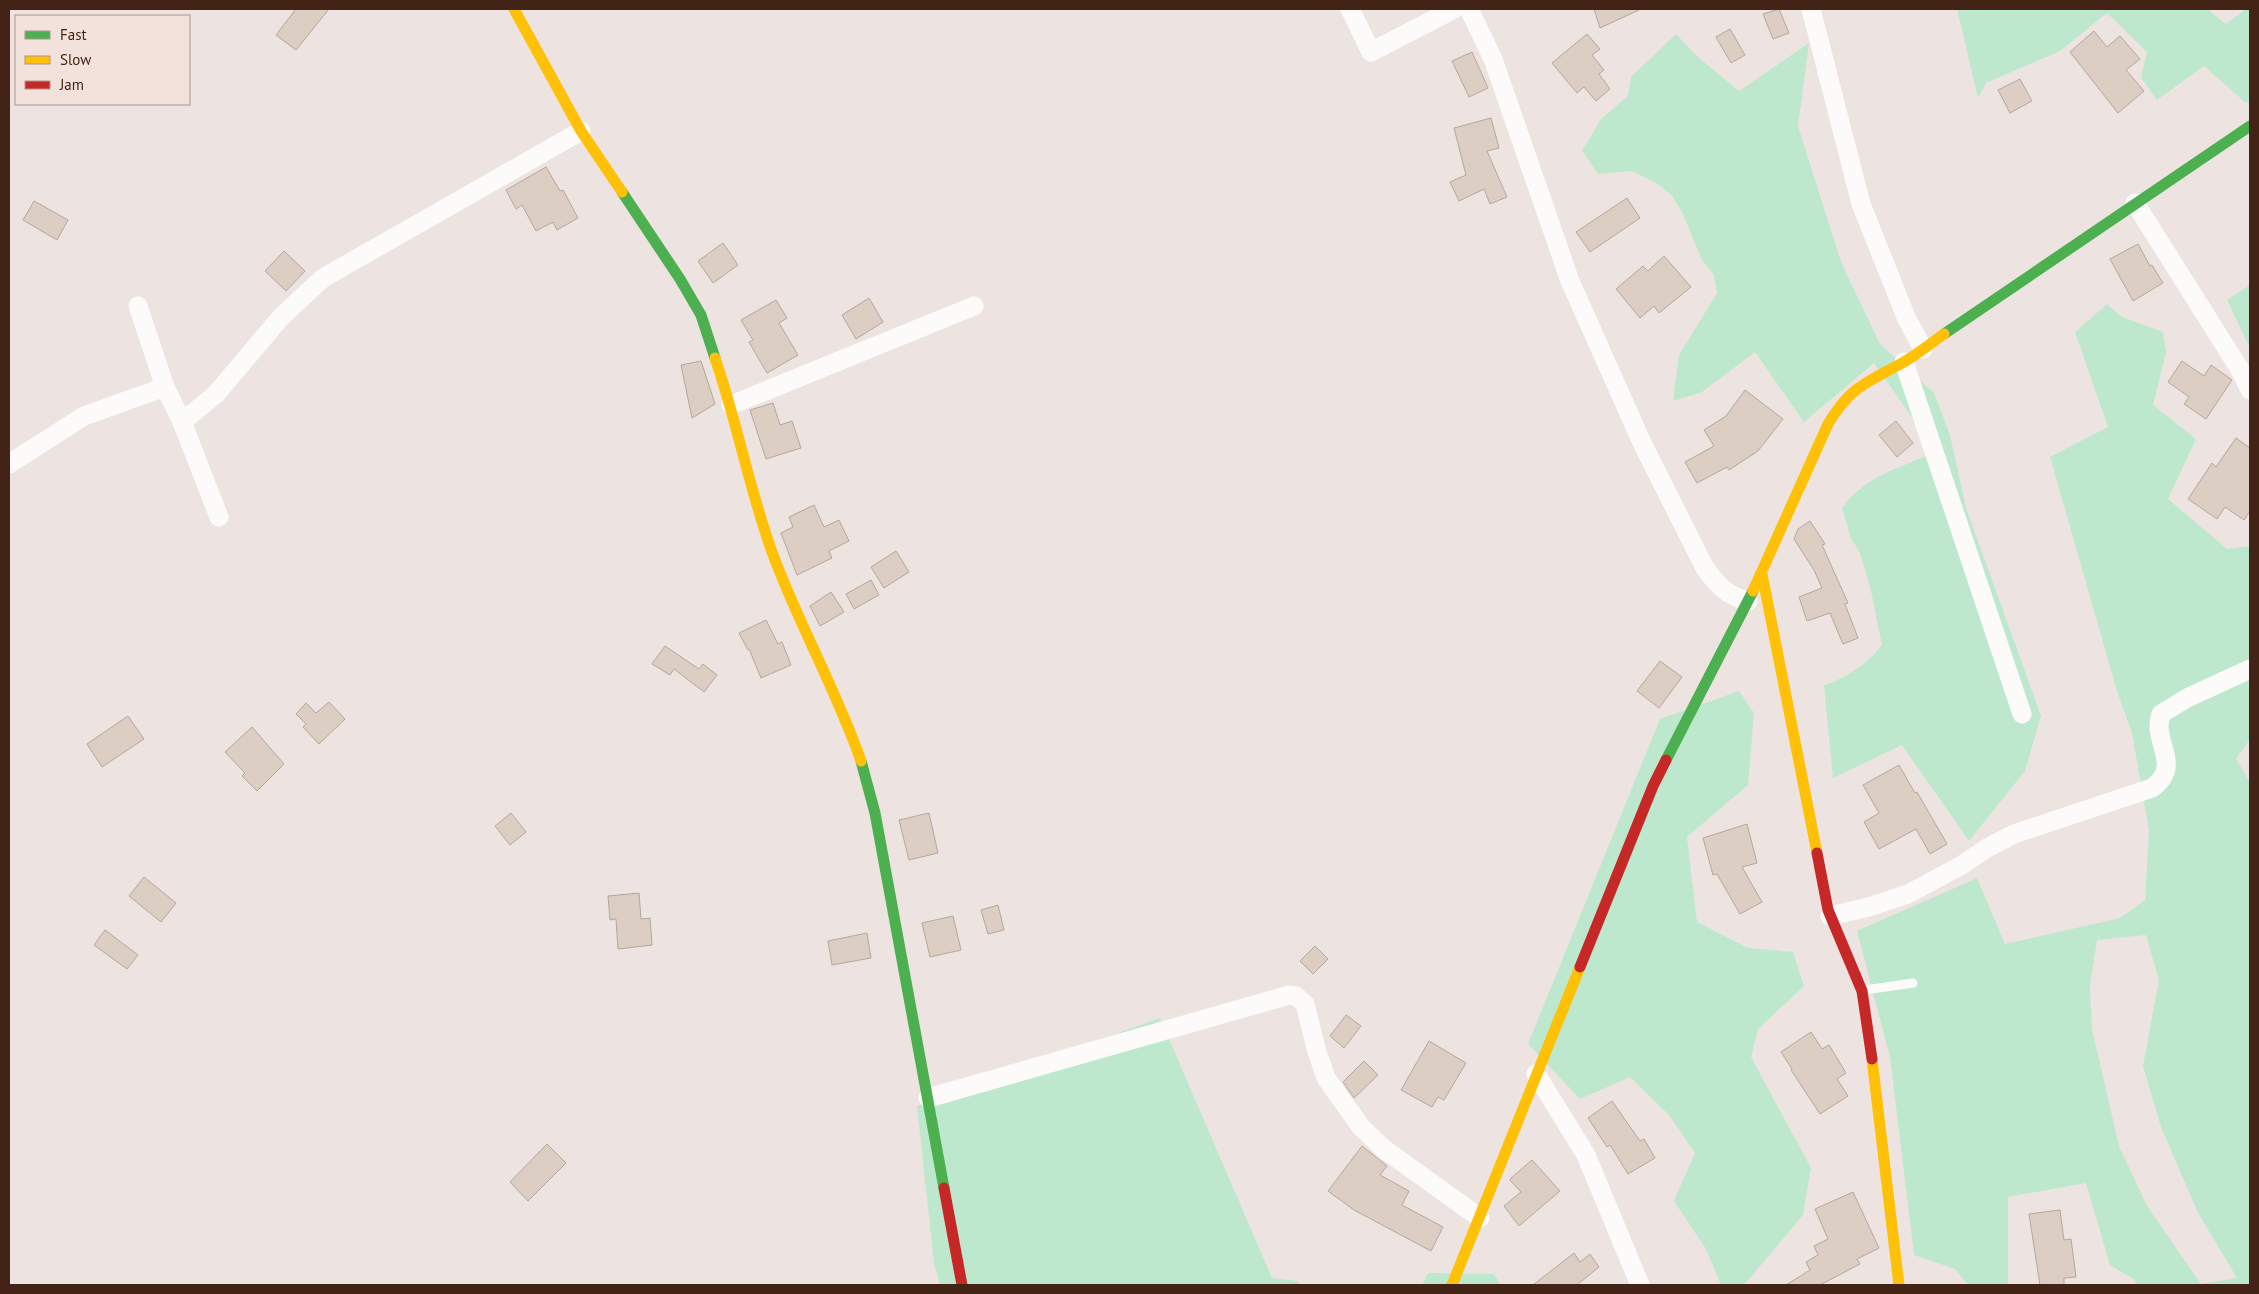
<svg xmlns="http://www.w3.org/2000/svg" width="2259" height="1294" font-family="'PT Sans',sans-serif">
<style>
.green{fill:#bde8ce;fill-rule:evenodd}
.building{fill:#ddcec4;stroke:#b6a69a}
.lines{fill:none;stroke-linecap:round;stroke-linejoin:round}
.lane{stroke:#fcfbfa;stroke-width:9}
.street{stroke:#fcfbfa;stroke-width:19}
.fast{stroke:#4caf50;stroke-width:11}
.slow{stroke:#ffc107;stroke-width:11}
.jam{stroke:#c62828;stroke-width:11}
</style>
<rect width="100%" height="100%" fill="#ede4e1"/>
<g class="green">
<polygon points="1957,9 2207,9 2226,24 2246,9 2250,9 2250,102 2246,103 2204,66 2157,100 2141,78 2147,52 2107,13 2060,51 1986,83 1978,98"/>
<path d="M1676 34 1698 57 1739 91 1809 43 1798 126 1841 262 1880 344 1934 393 1950 435 1966 508 2041 716 2025 771 1969 841 1902 745 1833 778 1824 686C1848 676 1866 665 1882 645L1871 591 1860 553 1851 538 1842 508C1865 477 1892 471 1926 456L1918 426 1874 363 1804 422 1755 352 1702 392 1673 401 1679 355 1717 293 1714 275 1702 260 1682 212 1672 196 1658 184 1632 171 1598 174 1582 151 1601 119 1628 96 1631 77Z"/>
<polygon points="2250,285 2250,348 2227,300"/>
<path d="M2107 304 2122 317 2163 332 2166 352 2153 405 2196 439 2168 499 2227 549 2250 546V739L2236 759 2250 782V1285H2136L2135 1280 2110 1265 2086 1183 2008 1197V1285H1968L1955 1269 1914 1255 1890 1057 1857 931 1977 878 2005 944 2120 918 2145 900 2149 831 2132 733 2117 691 2050 457 2108 427 2075 332ZM2146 935 2159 980 2143 1066 2161 1127 2198 1213 2237 1278 2201 1284 2147 1206 2119 1146 2092 1029 2090 986 2097 940Z"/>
<polygon points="1739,691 1754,713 1748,785 1687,837 1697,922 1748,948 1793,952 1804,986 1758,1029 1751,1057 1811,1168 1803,1215 1744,1285 1721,1285 1706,1249 1674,1201 1695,1153 1669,1115 1630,1077 1580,1099 1528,1044 1660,719"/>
<polygon points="1160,1018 1272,1278 1297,1281 1300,1285 940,1285 934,1263 917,1106"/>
<polygon points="1428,1273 1494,1274 1501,1285 1422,1285"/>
</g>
<g class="building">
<polygon points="296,9 329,9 296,50 276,35"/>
<polygon points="1594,9 1641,9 1600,28"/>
<polygon points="1779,9 1789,33 1773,39 1763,14"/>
<polygon points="1730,29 1745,55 1731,63 1716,37"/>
<polygon points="2094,31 2107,47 2120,36 2140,59 2126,70 2144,91 2118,113 2070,52"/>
<polygon points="1587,34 1600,49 1592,55 1604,70 1599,74 1610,89 1596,101 1584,87 1577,93 1552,63"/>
<polygon points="1472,52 1488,88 1469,97 1452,61"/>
<polygon points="2020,79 2032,101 2010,113 1998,90"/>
<polygon points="1491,118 1499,148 1487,151 1507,197 1490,204 1484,189 1459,201 1450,182 1466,175 1454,128"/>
<polygon points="546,167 560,191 563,190 578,218 557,230 553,222 536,231 522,205 516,209 506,190"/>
<polygon points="1627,198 1640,218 1590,252 1576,232"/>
<polygon points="34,201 68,220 57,240 23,220"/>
<polygon points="723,243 738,265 713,283 698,261"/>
<polygon points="2138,244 2150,266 2152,265 2163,283 2133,301 2110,259"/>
<polygon points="284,251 305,271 286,291 265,271"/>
<polygon points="1664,256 1691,287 1659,313 1654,306 1640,318 1616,289 1643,266 1648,271"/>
<polygon points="869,298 883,322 856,339 842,315"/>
<polygon points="776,300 787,318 779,323 798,355 767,373 749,342 753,340 741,320"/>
<polygon points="701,361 715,404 692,418 681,365"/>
<polygon points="2182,361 2204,376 2211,365 2232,380 2206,419 2184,404 2189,397 2168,382"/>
<polygon points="1745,390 1783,419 1758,451 1729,470 1727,467 1697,483 1685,462 1714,446 1704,430 1726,416"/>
<polygon points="773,403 780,425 792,421 801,448 766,459 750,410"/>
<polygon points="1896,421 1913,443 1897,457 1879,435"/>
<polygon points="2236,438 2250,448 2250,511 2244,520 2225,507 2217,519 2188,499 2212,463 2216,467"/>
<polygon points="814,505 824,527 839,520 849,541 829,551 832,558 797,575 781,533 793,527 789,517"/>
<polygon points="1810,521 1825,544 1822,545 1848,603 1845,604 1858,638 1843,644 1830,613 1807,621 1799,597 1822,588 1814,570 1794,539 1798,529"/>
<polygon points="896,551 909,572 884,588 871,567"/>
<polygon points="871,580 879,595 854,609 846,594"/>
<polygon points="831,592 844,612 820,626 810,606"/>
<polygon points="766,620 778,644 782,642 791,665 761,678 749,649 748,650 739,633"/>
<polygon points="665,646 699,669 703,664 717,675 704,692 674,669 670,675 652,664"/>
<polygon points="1660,661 1682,677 1659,708 1637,691"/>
<polygon points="329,702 345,719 319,744 303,727 306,724 296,714 306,703 316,713"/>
<polygon points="128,716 144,739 102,767 87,744"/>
<polygon points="252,727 284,764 257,791 242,776 245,773 225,752"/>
<polygon points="1899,765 1915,793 1917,792 1947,844 1930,854 1916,829 1879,849 1864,822 1879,813 1863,785"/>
<polygon points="511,813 526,832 510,845 495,826"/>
<polygon points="929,813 938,853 909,860 899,820"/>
<polygon points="1747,824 1757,863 1742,867 1762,902 1740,914 1717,874 1713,875 1703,838"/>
<polygon points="144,877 176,903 161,922 129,896"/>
<polygon points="639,893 641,919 650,918 652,945 618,949 616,919 610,920 608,896"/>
<polygon points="998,905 1004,930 988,934 981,910"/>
<polygon points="953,916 961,950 930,957 922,923"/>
<polygon points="105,930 138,955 127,969 94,945"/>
<polygon points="867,933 871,958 832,965 828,941"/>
<polygon points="1315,946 1328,959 1313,974 1300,961"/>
<polygon points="1346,1015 1361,1026 1344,1048 1330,1036"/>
<polygon points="1811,1032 1822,1049 1829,1045 1846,1073 1837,1079 1848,1096 1820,1114 1791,1070 1792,1069 1781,1052"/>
<polygon points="1429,1041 1466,1063 1444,1100 1438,1097 1432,1107 1401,1090"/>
<polygon points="1364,1061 1378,1075 1354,1098 1343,1082"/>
<polygon points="1612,1101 1640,1141 1644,1139 1655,1158 1628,1174 1610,1145 1607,1147 1588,1118"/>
<polygon points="547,1144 566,1163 528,1201 510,1182"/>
<polygon points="1362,1146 1387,1166 1380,1175 1409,1191 1402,1205 1443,1227 1431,1251 1354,1210 1328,1191"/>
<polygon points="1532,1160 1560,1191 1519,1226 1504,1206 1521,1192 1510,1180 1511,1178"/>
<polygon points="1853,1192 1879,1248 1857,1259 1860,1264 1820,1285 1786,1285 1810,1270 1806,1262 1818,1255 1814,1246 1828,1239 1815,1209"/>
<polygon points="2060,1210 2064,1240 2071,1239 2076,1277 2064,1278 2064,1285 2040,1285 2029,1214"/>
<polygon points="1574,1253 1580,1262 1590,1254 1599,1267 1577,1285 1533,1285"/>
</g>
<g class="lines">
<polyline class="lane" points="1865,990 1913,983"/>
<g class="street">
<polyline points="1350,9 1371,52 1454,9"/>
<path d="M1469 9 1493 59 1570 281 1643 445 1705 568C1717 585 1727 596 1748 601"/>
<polyline points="1811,9 1861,204 1906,317 1923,349"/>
<polyline points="2135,203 2239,368 2250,390"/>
<polyline points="138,306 165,387"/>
<polyline points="1904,362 2022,714"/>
<polyline points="731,405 974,306"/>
<polyline points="182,422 219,517"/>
<polyline points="9,464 84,416 165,387 182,422 216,394 281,317 323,278 581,131"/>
<path d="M1830 916 1869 907 1908 894 1962 865 1987 848 2014 834 2152 788C2184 765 2151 742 2161 714L2187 698 2250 669"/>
<polyline points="1536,1074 1586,1155 1640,1285"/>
<polyline points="928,1098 1289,995 1296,996 1305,1004 1317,1052 1326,1078 1361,1127 1384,1149 1480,1218"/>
</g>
<g class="fast">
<polyline points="622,192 680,279 701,315 715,358"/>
<polyline points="1944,334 2250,126"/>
<polyline points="1666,760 1753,591"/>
<polyline points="861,761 875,813 944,1188"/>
</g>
<g class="slow">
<polyline points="514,9 581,131 622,192"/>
<path d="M715 358C737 422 749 488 772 552 798 623 836 689 861 761"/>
<polyline points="1762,574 1817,853"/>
<path d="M1753 591 1828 424C1851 386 1866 383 1902 363 1917 355 1931 343 1944 334"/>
<polyline points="1872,1059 1899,1285"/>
<polyline points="1452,1285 1580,967"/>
</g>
<g class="jam">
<polyline points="1817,853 1828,910 1862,991 1872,1059"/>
<polyline points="1580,967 1653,786 1666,760"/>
<polyline points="944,1188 962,1285"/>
</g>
</g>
<rect width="2259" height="1294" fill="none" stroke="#442317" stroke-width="20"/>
<rect x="15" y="15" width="175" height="90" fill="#f3e1db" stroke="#ad958d"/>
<rect x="25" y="31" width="25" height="8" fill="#4caf50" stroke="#ad958d"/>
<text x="60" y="40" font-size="15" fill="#442317">Fast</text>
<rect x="25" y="56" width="25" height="8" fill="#ffc107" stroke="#ad958d"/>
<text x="60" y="65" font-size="15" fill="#442317">Slow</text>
<rect x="25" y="81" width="25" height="8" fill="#c62828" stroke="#ad958d"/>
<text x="60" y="90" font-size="15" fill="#442317">Jam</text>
</svg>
